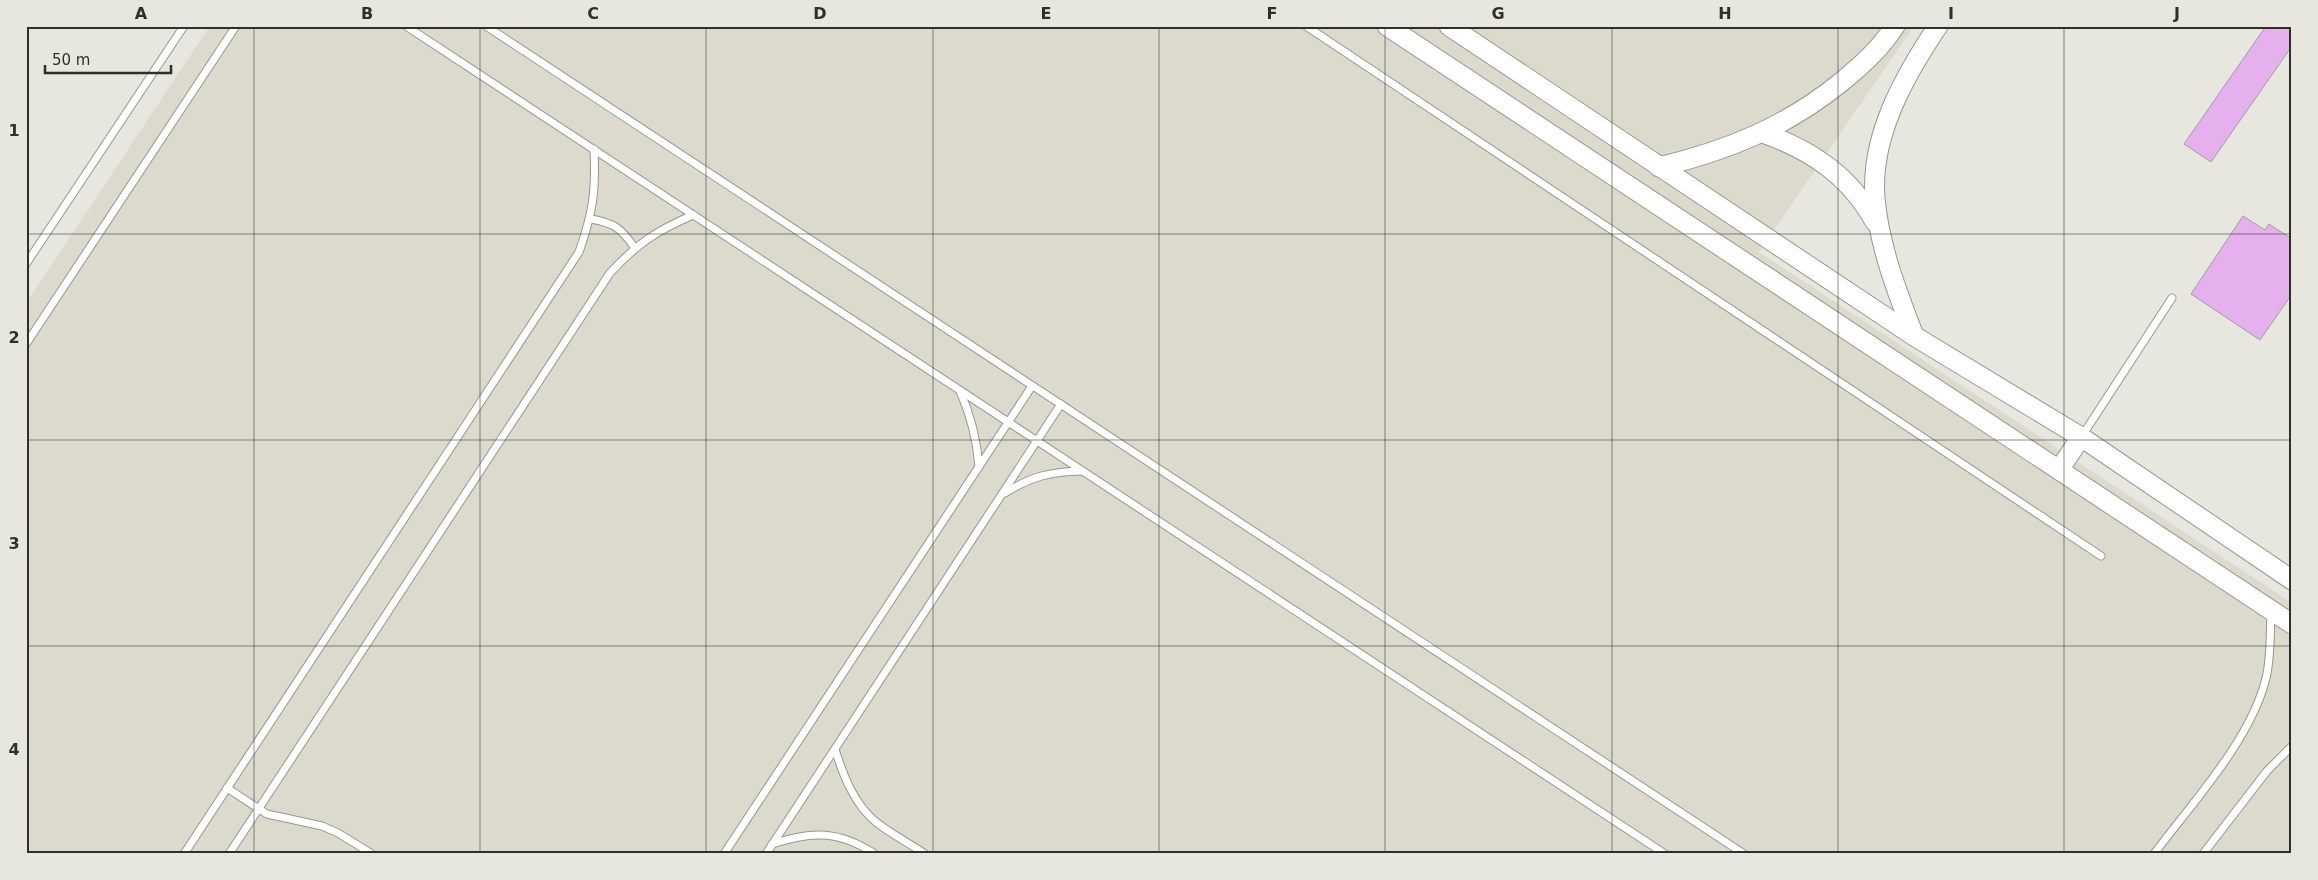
<svg xmlns="http://www.w3.org/2000/svg" width="2318" height="880" font-family="'DejaVu Sans',sans-serif">
<style>
.built{fill:#dbdacc}
.building{fill:#e4b0ed;stroke:#a19ca2}
.lines{fill:none;stroke-linecap:round;stroke-linejoin:round}
.lane-casing{stroke:#97978f;stroke-width:9}
.secondary-casing{stroke:#97978f;stroke-width:21}
.lane{stroke:#fff;stroke-width:7}
.secondary{stroke:#fff;stroke-width:19}
.grid{fill:none;stroke:#2f2f2c;stroke-width:1;stroke-opacity:0.55}
.neatline{fill:none;stroke:#2f2f2c;stroke-width:2}
.grid-label{font-size:16px;text-anchor:middle;font-weight:bold;fill:#2f2f2c}
</style>
<rect width="100%" height="100%" fill="#e7e7df"/>
<polygon class="built" points="210,26 1914,26 1759,252 2292,603 2292,854 26,854 26,303"/>
<g class="building">
<polygon points="2266,26 2292,26 2292,46 2211,162 2184,144"/>
<polygon points="2243,216 2265,230 2269,224 2292,239 2292,294 2260,340 2191,294"/>
</g>
<g class="lines">
<defs>
<g id="lane">
<polyline points="406,26 1665,854"/>
<polyline points="486,26 1744,854"/>
<polyline points="1306,26 2101,556"/>
<path d="M591 219C614 223 621 228 634 247"/>
<polyline points="26,264 184,26"/>
<polyline points="26,344 236,26"/>
<path d="M960 391C971 416 977 439 979 467"/>
<polyline points="2082,436 2172,298"/>
<path d="M1005 493C1032 476 1050 472 1082 471"/>
<path d="M835 749C843 775 854 804 876 822 891 834 909 843 925 854"/>
<polyline points="227,788 267,814 322,826 338,833 372,854"/>
<path d="M772 844C812 831 838 830 875 854"/>
<path d="M184 854 579 252C593 212 596 192 594 149"/>
<path d="M229 854 610 273C638 243 656 231 693 215"/>
<polyline points="724,854 1032,386"/>
<polyline points="766,854 1061,404"/>
<path d="M2154 854C2192 803 2251 740 2266 678 2271 658 2270 634 2271 613"/>
<polyline points="2203,854 2267,771 2292,746"/>
</g>
<g id="secondary">
<polyline points="1387,26 2292,624"/>
<polyline points="1449,26 1914,336 2081,437 2292,580"/>
<path d="M1763 133C1811 150 1850 176 1875 222"/>
<path d="M1659 167C1726 151 1786 127 1840 83 1861 66 1880 49 1895 26"/>
<path d="M1914 336C1897 292 1879 245 1875 198 1870 136 1905 75 1938 26"/>
<polyline points="2059,470 2081,437"/>
</g>
</defs>
<use href="#lane" class="lane-casing"/>
<use href="#secondary" class="secondary-casing"/>
<use href="#lane" class="lane"/>
<use href="#secondary" class="secondary"/>
</g>
<path class="grid" d="M254 26V854M480 26V854M706 26V854M933 26V854M1159 26V854M1385 26V854M1612 26V854M1838 26V854M2064 26V854M26 234H2292M26 440H2292M26 646H2292"/>
<rect width="2318" height="880" fill="none" stroke="#e7e7df" stroke-width="55"/>
<path d="M45 65v8h126v-8" fill="none" stroke="#2f2f2c" stroke-width="2.5"/>
<text x="52" y="65" font-size="15" fill="#2f2f2c" stroke="#e7e7df" stroke-width="4" paint-order="stroke">50 m</text>
<rect x="28" y="28" width="2262" height="824" class="neatline"/>
<g class="grid-label">
<text x="141" y="19">A</text>
<text x="367" y="19">B</text>
<text x="593" y="19">C</text>
<text x="820" y="19">D</text>
<text x="1046" y="19">E</text>
<text x="1272" y="19">F</text>
<text x="1498" y="19">G</text>
<text x="1725" y="19">H</text>
<text x="1951" y="19">I</text>
<text x="2177" y="19">J</text>
<text x="14" y="136">1</text>
<text x="14" y="343">2</text>
<text x="14" y="549">3</text>
<text x="14" y="755">4</text>
</g>
</svg>
